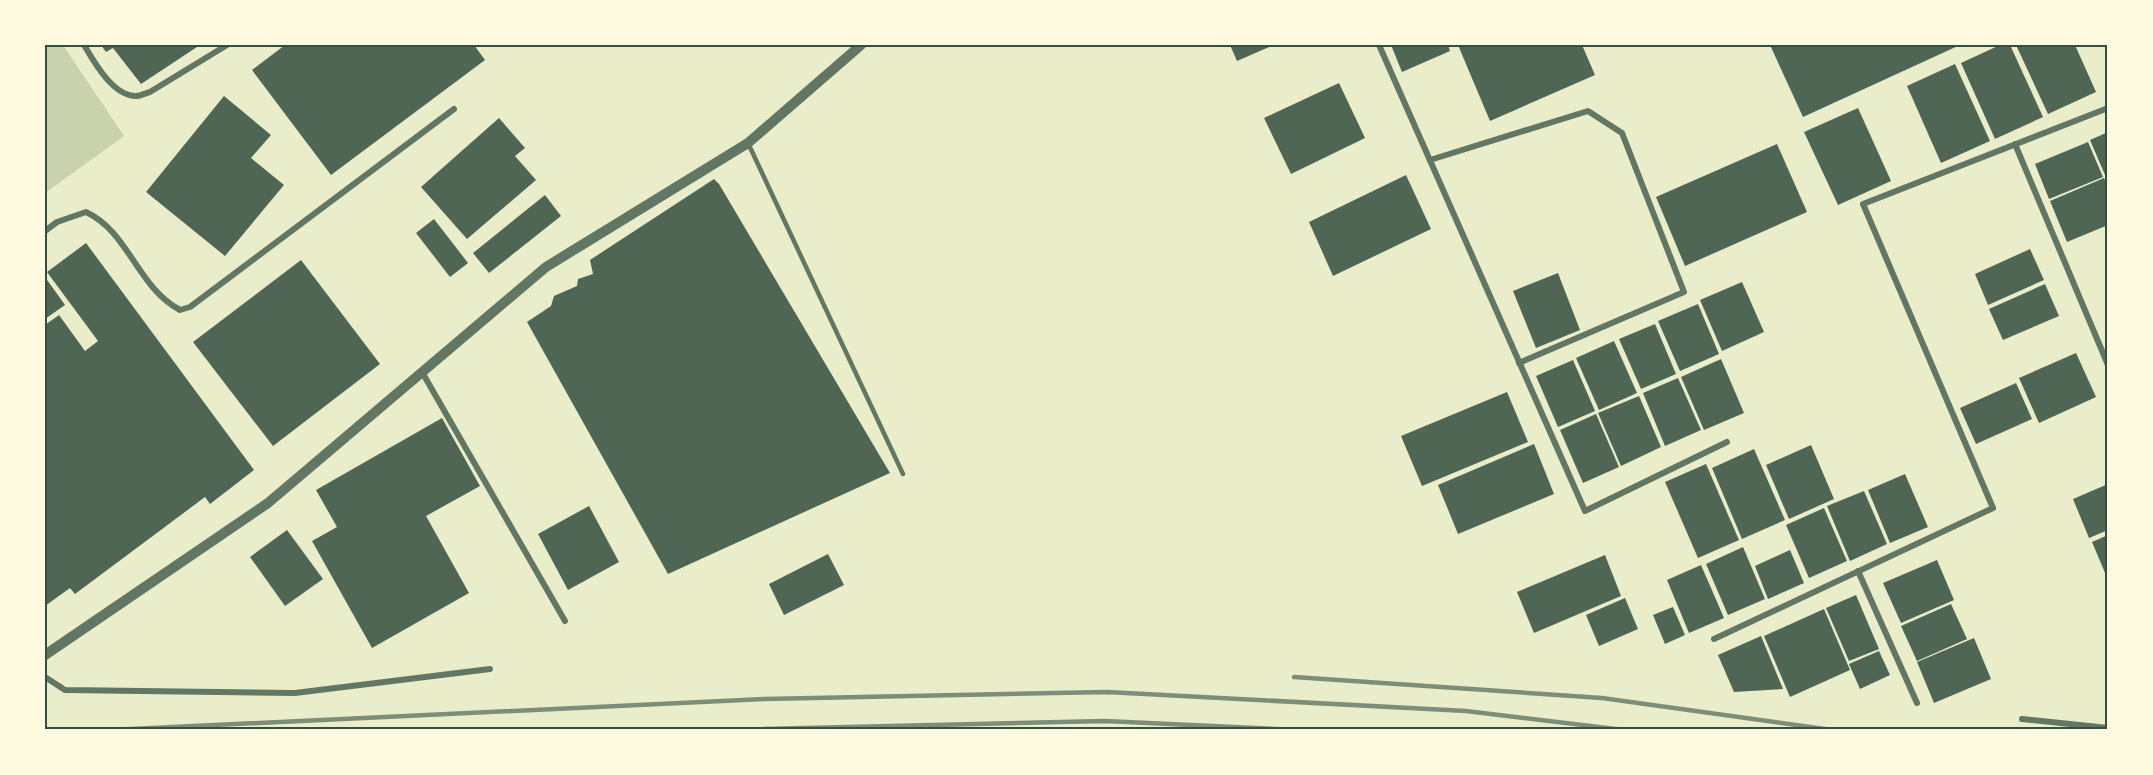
<svg xmlns="http://www.w3.org/2000/svg" width="2153" height="775" font-family="'Titillium Web',sans-serif">
<style>
.green{fill:#cad2ad}
.building{fill:#4f6655}
.lines{fill:none;stroke-linecap:round;stroke-linejoin:round}
.service{stroke:#617663;stroke-width:4.5}
.minor{stroke:#617663;stroke-width:6}
.tertiary{stroke:#617663;stroke-width:10}
.rail{stroke:#7c8e77;stroke-width:4.5}
.neatline{fill:none;stroke:#344e41;stroke-width:2}
</style>
<rect width="100%" height="100%" fill="#e9edc9"/>
<polygon class="green" points="45,45 63,45 124,136 45,193"/>
<g class="building">
<polygon points="101,45 200,45 141,84 113,48 106,52"/>
<polygon points="285,45 474,45 485,60 331,175 252,70"/>
<polygon points="1230,45 1274,45 1237,61"/>
<polygon points="1391,45 1448,45 1450,51 1402,72"/>
<polygon points="1458,45 1582,45 1595,75 1490,121"/>
<polygon points="1770,45 1960,45 1803,117"/>
<polygon points="2000,45 2010,45 2043,117 1995,139 1961,63"/>
<polygon points="2016,45 2075,45 2096,92 2048,114"/>
<polygon points="1955,64 1990,141 1941,163 1907,86"/>
<polygon points="1339,83 1365,138 1291,174 1264,118"/>
<polygon points="224,96 271,135 251,158 284,185 225,256 146,192"/>
<polygon points="1858,108 1891,181 1838,205 1804,132"/>
<polygon points="499,118 525,148 515,156 536,180 467,239 421,187"/>
<polygon points="2108,132 2108,173 2105,175 2090,140"/>
<polygon points="2088,142 2103,177 2049,199 2035,164"/>
<polygon points="1777,144 1807,212 1685,266 1656,197"/>
<polygon points="1406,175 1431,229 1333,276 1309,222"/>
<polygon points="2104,178 2108,187 2108,225 2067,242 2050,201"/>
<polygon points="714,179 719,184 890,473 668,574 527,322 551,306 554,296 577,286 578,279 593,274 590,260"/>
<polygon points="545,195 561,216 489,273 473,253"/>
<polygon points="434,219 468,263 450,277 416,233"/>
<polygon points="86,243 254,470 210,504 205,497 75,594 70,588 45,606 45,325 59,315 85,351 98,341 47,272"/>
<polygon points="2030,249 2044,280 1988,305 1975,274"/>
<polygon points="301,260 380,364 273,446 193,342"/>
<polygon points="1558,273 1580,330 1536,348 1513,291"/>
<polygon points="45,277 65,305 45,319"/>
<polygon points="1742,282 1764,332 1722,351 1700,300"/>
<polygon points="2045,284 2059,316 2003,340 1989,309"/>
<polygon points="1698,304 1719,354 1680,371 1658,321"/>
<polygon points="1655,324 1676,374 1641,389 1619,339"/>
<polygon points="1614,341 1637,393 1599,410 1576,358"/>
<polygon points="2076,353 2096,397 2039,423 2019,378"/>
<polygon points="1721,359 1744,413 1704,430 1681,377"/>
<polygon points="1573,360 1595,411 1558,427 1536,376"/>
<polygon points="1678,378 1701,430 1665,446 1643,393"/>
<polygon points="2016,383 2032,419 1976,444 1960,408"/>
<polygon points="1507,392 1528,442 1422,486 1401,436"/>
<polygon points="1639,396 1661,447 1621,466 1598,413"/>
<polygon points="1596,414 1619,467 1583,483 1560,430"/>
<polygon points="442,418 480,486 426,516 469,593 372,648 312,541 337,527 316,490"/>
<polygon points="1534,444 1554,494 1458,534 1438,485"/>
<polygon points="1811,445 1834,499 1789,519 1766,465"/>
<polygon points="1754,449 1785,520 1742,539 1712,468"/>
<polygon points="1706,464 1739,540 1698,558 1665,482"/>
<polygon points="1905,474 1928,527 1890,543 1868,490"/>
<polygon points="2108,484 2108,530 2089,538 2073,499"/>
<polygon points="1864,491 1887,544 1850,561 1827,506"/>
<polygon points="589,506 619,562 568,590 538,534"/>
<polygon points="1824,508 1847,561 1809,578 1786,525"/>
<polygon points="287,530 323,579 285,606 250,557"/>
<polygon points="2108,535 2108,580 2092,542"/>
<polygon points="1743,547 1765,599 1728,615 1706,564"/>
<polygon points="1790,550 1804,583 1768,599 1755,566"/>
<polygon points="828,554 844,585 784,615 769,584"/>
<polygon points="1605,555 1621,596 1534,633 1517,592"/>
<polygon points="1937,560 1954,600 1901,623 1883,583"/>
<polygon points="1701,565 1724,618 1689,633 1667,580"/>
<polygon points="1856,595 1879,649 1849,661 1826,608"/>
<polygon points="1625,598 1638,629 1599,646 1586,615"/>
<polygon points="1951,604 1967,639 1917,661 1901,626"/>
<polygon points="1673,607 1685,635 1665,644 1653,615"/>
<polygon points="1824,609 1850,670 1790,697 1764,636"/>
<polygon points="1761,636 1783,689 1734,692 1718,655"/>
<polygon points="1974,638 1991,679 1934,703 1917,662"/>
<polygon points="1879,651 1890,675 1860,689 1849,664"/>
</g>
<g class="lines">
<polyline class="service" points="748,143 903,474"/>
<g class="minor">
<path d="M84 45C94 62 113 96 136 96 140 96 146 93 150 92L227 45"/>
<polyline points="1379,45 1585,511 1727,442"/>
<polyline points="2015,144 2108,365"/>
<polyline points="1430,160 1588,111 1622,133 1684,292 1519,363"/>
<path d="M45 231 57 222 86 212C129 232 137 287 180 310L190 307 454 109"/>
<polyline points="422,372 565,621"/>
<polyline points="1858,571 1917,703"/>
<polyline points="1714,639 1993,508 1863,204 2108,108"/>
<polyline points="45,677 65,690 295,693 490,669"/>
<polyline points="2022,719 2108,728"/>
</g>
<polyline class="tertiary" points="45,655 268,503 546,267 748,143 861,45"/>
<g class="rail">
<polyline points="1294,677 1602,698 1832,730"/>
<polyline points="110,730 765,699 1107,692 1466,711 1624,730"/>
<polyline points="722,730 1105,721 1296,730"/>
</g>
</g>
<rect width="2153" height="775" fill="none" stroke="#fefae0" stroke-width="93"/>
<rect x="46" y="46" width="2060" height="682" class="neatline"/>
</svg>
